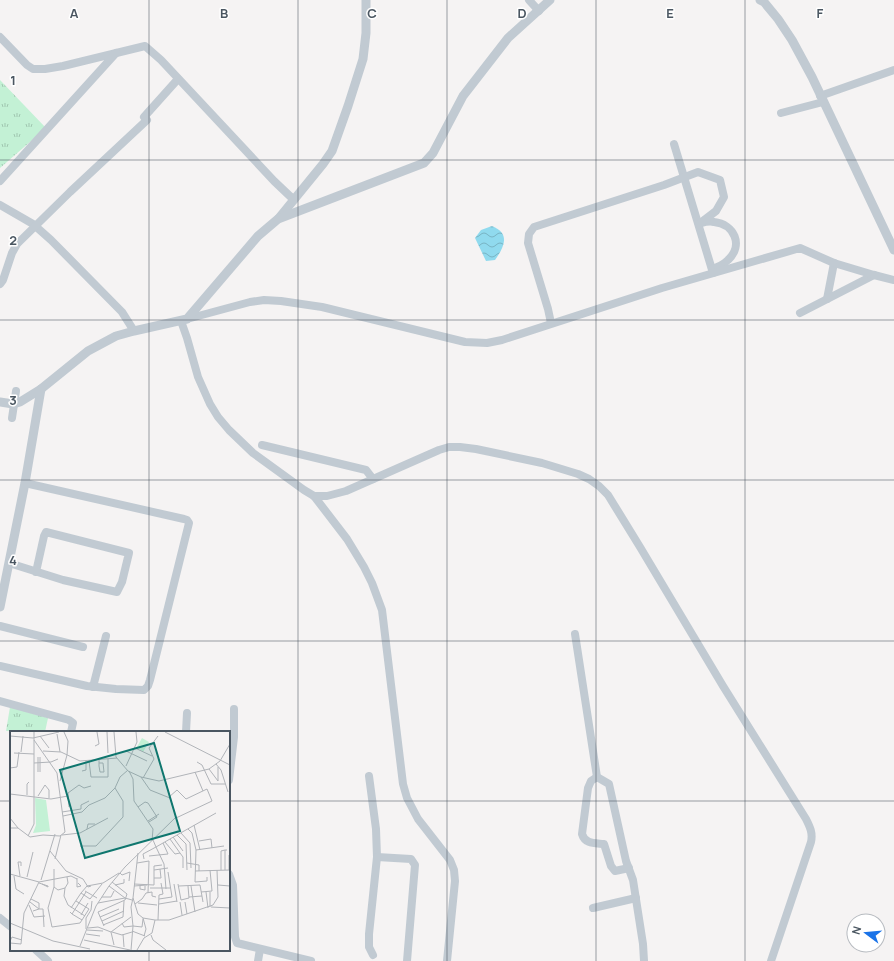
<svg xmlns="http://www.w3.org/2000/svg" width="894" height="961" font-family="Manrope,sans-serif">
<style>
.park{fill:url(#park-tufts)}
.water{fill:url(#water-waves)}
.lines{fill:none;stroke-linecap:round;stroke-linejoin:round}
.minor{stroke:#c1cad2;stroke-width:8}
.tertiary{stroke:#c1cad2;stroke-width:9}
.grid{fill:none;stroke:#4a5661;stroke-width:1;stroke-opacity:0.55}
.inset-road{fill:none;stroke:#b1b4b9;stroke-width:1}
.view{fill:#0f766e;fill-opacity:0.15;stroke:#0f766e;stroke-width:2}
.inset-edge{fill:none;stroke:#4a5661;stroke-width:2}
.grid-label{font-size:13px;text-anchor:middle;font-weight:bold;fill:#4a5661;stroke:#fff;stroke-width:3;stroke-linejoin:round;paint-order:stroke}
</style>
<defs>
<pattern id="park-tufts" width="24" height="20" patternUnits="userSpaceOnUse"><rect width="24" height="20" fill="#c3f1d5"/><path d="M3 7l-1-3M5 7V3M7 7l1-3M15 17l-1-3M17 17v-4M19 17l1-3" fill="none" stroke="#a0c6b0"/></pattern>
<pattern id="water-waves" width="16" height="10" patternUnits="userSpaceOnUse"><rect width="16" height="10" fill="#90daee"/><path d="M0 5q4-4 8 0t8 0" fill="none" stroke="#78b4c4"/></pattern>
</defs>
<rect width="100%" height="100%" fill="#f5f3f3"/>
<g class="park">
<polygon points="0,80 46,128 0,168"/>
<polygon points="10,707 48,718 45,732 6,731"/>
</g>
<path class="water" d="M492 226C511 234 504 247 495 260L486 261 475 238 481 230Z"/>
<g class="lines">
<g class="minor">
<polyline points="529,0 539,11"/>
<polyline points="0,37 27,65 33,69 45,69 63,66 145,46 161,60 274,181 294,200"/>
<polyline points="820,96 894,70"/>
<polyline points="781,113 823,102"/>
<polyline points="144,117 178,79"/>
<polyline points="674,144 713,273"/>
<polyline points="0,181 116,53"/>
<polyline points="0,205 33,224 51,240 122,312 134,331"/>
<path d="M701 223C705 222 710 221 714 222 734 224 744 245 728 260 724 264 718 267 712 269"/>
<polyline points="0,284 3,280 12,253 17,244 70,192 147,120"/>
<polyline points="827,299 834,263"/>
<polyline points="800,313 874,275"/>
<polyline points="187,319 250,302 264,300 281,301 322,307 465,342 487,343 502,340 662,288 800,248 834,263 874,275 894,280"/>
<polyline points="181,321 187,338 198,377 210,404 218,417 229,430 253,453 304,490 314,496 347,539 364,567 372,583 382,610 403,784 407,798 418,819 450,860 454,870 455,881 447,961"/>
<polyline points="551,323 548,309 528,243 529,234 534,227 664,185 698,172 720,180 724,197 716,211 699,224"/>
<polyline points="12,418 16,391"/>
<polyline points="262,445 366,470 373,479"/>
<path d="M314 496H327L346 491 439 450 449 447H460L476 449 542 463 578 474 589 479 599 486 608 495 640 547 723 686 806 819C810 827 813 833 811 842L771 961"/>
<polyline points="9,563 63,580 117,592 122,582 129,553 46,532 44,536 36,572"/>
<polyline points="0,626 83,647"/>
<polyline points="575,634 597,777 609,784 626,861 633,880 643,944 644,961"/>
<polyline points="0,666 87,686 116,689 144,690 148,686 150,680 189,523 187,520 184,519 25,483"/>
<polyline points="93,687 106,636"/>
<polyline points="0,701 69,720 73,723 71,732"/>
<polyline points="186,732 187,713"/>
<polyline points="369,776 376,829 377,857 411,859 415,865 407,961"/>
<path d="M597 777 591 781 588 788 582 834C585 844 594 843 604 844L611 866 615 871 629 868"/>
<polyline points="229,780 234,737 234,709"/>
<polyline points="229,874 233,885 235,937 237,943 311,961"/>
<polyline points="593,908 636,898"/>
<polyline points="0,918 11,927"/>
<polyline points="36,950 48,961"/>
<polyline points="373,955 369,947 369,934 377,857"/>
<polyline points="258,961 260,949"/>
</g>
<g class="tertiary">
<polyline points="760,0 764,2 778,19 792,40 812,77 894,250"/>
<polyline points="279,218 323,164 332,151 348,106 363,59 366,33 366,0"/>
<polyline points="0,402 13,404 20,402 41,389 88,351 116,336 134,331 187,319 258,236 278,219 424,163 433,153 463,96 508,38 550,0"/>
<polyline points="0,607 25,483 41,389"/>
</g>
</g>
<path class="grid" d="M149 0V732M298 0V961M447 0V961M596 0V961M745 0V961M0 160H894M0 320H894M0 480H894M0 641H894M0 801H11M229 801H894M149 950V961"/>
<g transform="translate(10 731)">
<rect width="220" height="220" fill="#f5f3f3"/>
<path d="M25 67 36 69 40 100 23 102 26 94Z" fill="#c3f1d5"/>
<path d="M132 7 139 11 133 21 127 16Z" fill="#c3f1d5"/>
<path class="inset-road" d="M54 1 58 10 57 24M97 1 98 22M155 1 220 34M47 3 50 21M0 5 23 7 49 1M30 5 39 17M85 15 89 13 87 1M125 17 142 25M33 20 51 21 70 30 107 27M116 20 137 30M11 21 13 5M4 22 24 23M28 26V41M30 26V41M79 30 81 46H98V28M187 31 192 34 201 53H215M24 32 41 31 48 28M89 32H93L94 41H90L89 35V29M206 33 211 39 218 61M116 35 127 11 126 1M0 37 7 36 9 21M199 38 208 50V36M72 40 76 39V30M119 40 123 48 124 70 143 98 142 110M185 41 193 60M131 46 149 50 199 38 210 30 220 13M133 47 144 28 139 17 148 5M50 50 57 24M0 63 41 68 58 65M17 64V53L19 51M28 65 35 54 39 59V67M159 66 167 59 176 68 197 58 202 70 166 87M59 76 58 62 69 54 74 57 81 55M128 76 135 71 138 72 147 86 139 91M52 81 71 78V74L79 70M53 85 72 81 79 74 95 67 105 57 110 46 118 39M0 87 8 97M138 90 149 83M184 94 190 119M0 97H8L20 106 33 104 50 105 55 101 47 42 24 9M77 98 78 93H85M178 98 182 102 186 119 185 151 197 150V146M171 102 180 112 181 137M52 104 70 102 98 87M167 104 206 82M18 105 24 93V1M163 106 173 120M189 110 201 108 202 117M155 111 165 123 170 122 160 108M70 115H86L113 86V70L105 57M186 119 214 115M40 120 56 140 73 148 78 156 81 155M128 122 123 167 128 183 133 187 145 189M170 122 173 126V137M219 124V139M139 125 158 123 153 112M45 128 51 104M134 128 133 123 146 116 143 109M127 132 139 130 138 162M177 132 189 134V140M44 138V156L38 177 42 196 70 192 72 189 62 183M144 139 158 137M211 139V120L215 119M215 139V119H217M185 140 220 139M158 141 162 166M110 142 112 144 120 141 119 150M0 143 29 151 61 145 67 148M4 145 6 158 14 163M10 145 8 131H11V135M17 146 23 121M67 147V156L71 155 68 152M144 147H151L150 138M31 149 45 103M29 152 38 155V156L32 153M92 153 80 168 71 162 77 155 93 152 109 142M124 153 144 154V135L152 134M164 153 167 171M168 153 171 169M105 154 114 152V148M208 154 220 155M99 155 115 167 122 169M124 155 137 154M130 155V158L135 159V155M169 155 190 154 193 171M181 155 185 181M44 156 48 159 55 157 58 152 57 146M55 157 54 165 58 174 75 185M140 157H160M156 158 154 133 146 116 167 104 176 113 177 139M75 160 87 167M191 161 202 160 200 139M196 161 198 177M200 161V176M92 166H101L104 160M179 166 192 165M21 168 29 172V178H33L34 196M149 168 162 166M171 169 179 167 178 155M66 170 79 178 72 189M20 171 29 178 23 180M170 171 172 184M175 171 177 183M88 172 115 167M128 172 147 174M125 173 132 168 136 162 142 161V165L146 166M149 173 167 170M19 174 24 186 35 185M201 176 220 177M61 177 71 162M60 181 62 183 76 161M71 184 78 172M90 186 109 178M133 187 136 198 134 205M148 189H159L203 174 208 166 207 139M92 190 114 180M0 192 43 210 80 218M112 192 114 196 123 195M93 194 113 186 114 170M94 195 88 181 115 169 117 163 102 151M123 195 132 196 133 188M78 197 88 196 101 201M76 198V187L81 179 82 170M77 199 93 200M122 200 135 205M101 201 121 186M101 201 104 214M102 201 112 204 122 201M76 203 90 205M113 203 114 216M141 204 143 209 156 219M74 209 120 219M0 210 2 206 12 209M0 212 11 213 14 182 29 151M70 215 86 175 99 155 115 136 166 86 160 67 140 59 131 46 118 40 106 26 104 1M121 219 123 195 121 176 123 167M127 219 134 207 142 202 145 189H148L149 164 153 163 151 152"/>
<path class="view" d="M144 12 170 100 75 127 50 39Z"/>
<rect width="220" height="220" class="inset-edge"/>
</g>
<g class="grid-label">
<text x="74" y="18">A</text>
<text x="224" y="18">B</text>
<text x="372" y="18">C</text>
<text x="522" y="18">D</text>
<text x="670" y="18">E</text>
<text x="820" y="18">F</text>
<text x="13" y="85">1</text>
<text x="13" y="245">2</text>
<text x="13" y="405">3</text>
<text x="13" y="565">4</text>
</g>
<g transform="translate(866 933) rotate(286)"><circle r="19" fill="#ffffff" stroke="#b7bbc0"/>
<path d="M0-3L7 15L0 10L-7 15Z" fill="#1a73e8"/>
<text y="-6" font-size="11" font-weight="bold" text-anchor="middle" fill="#4a5661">N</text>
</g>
</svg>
